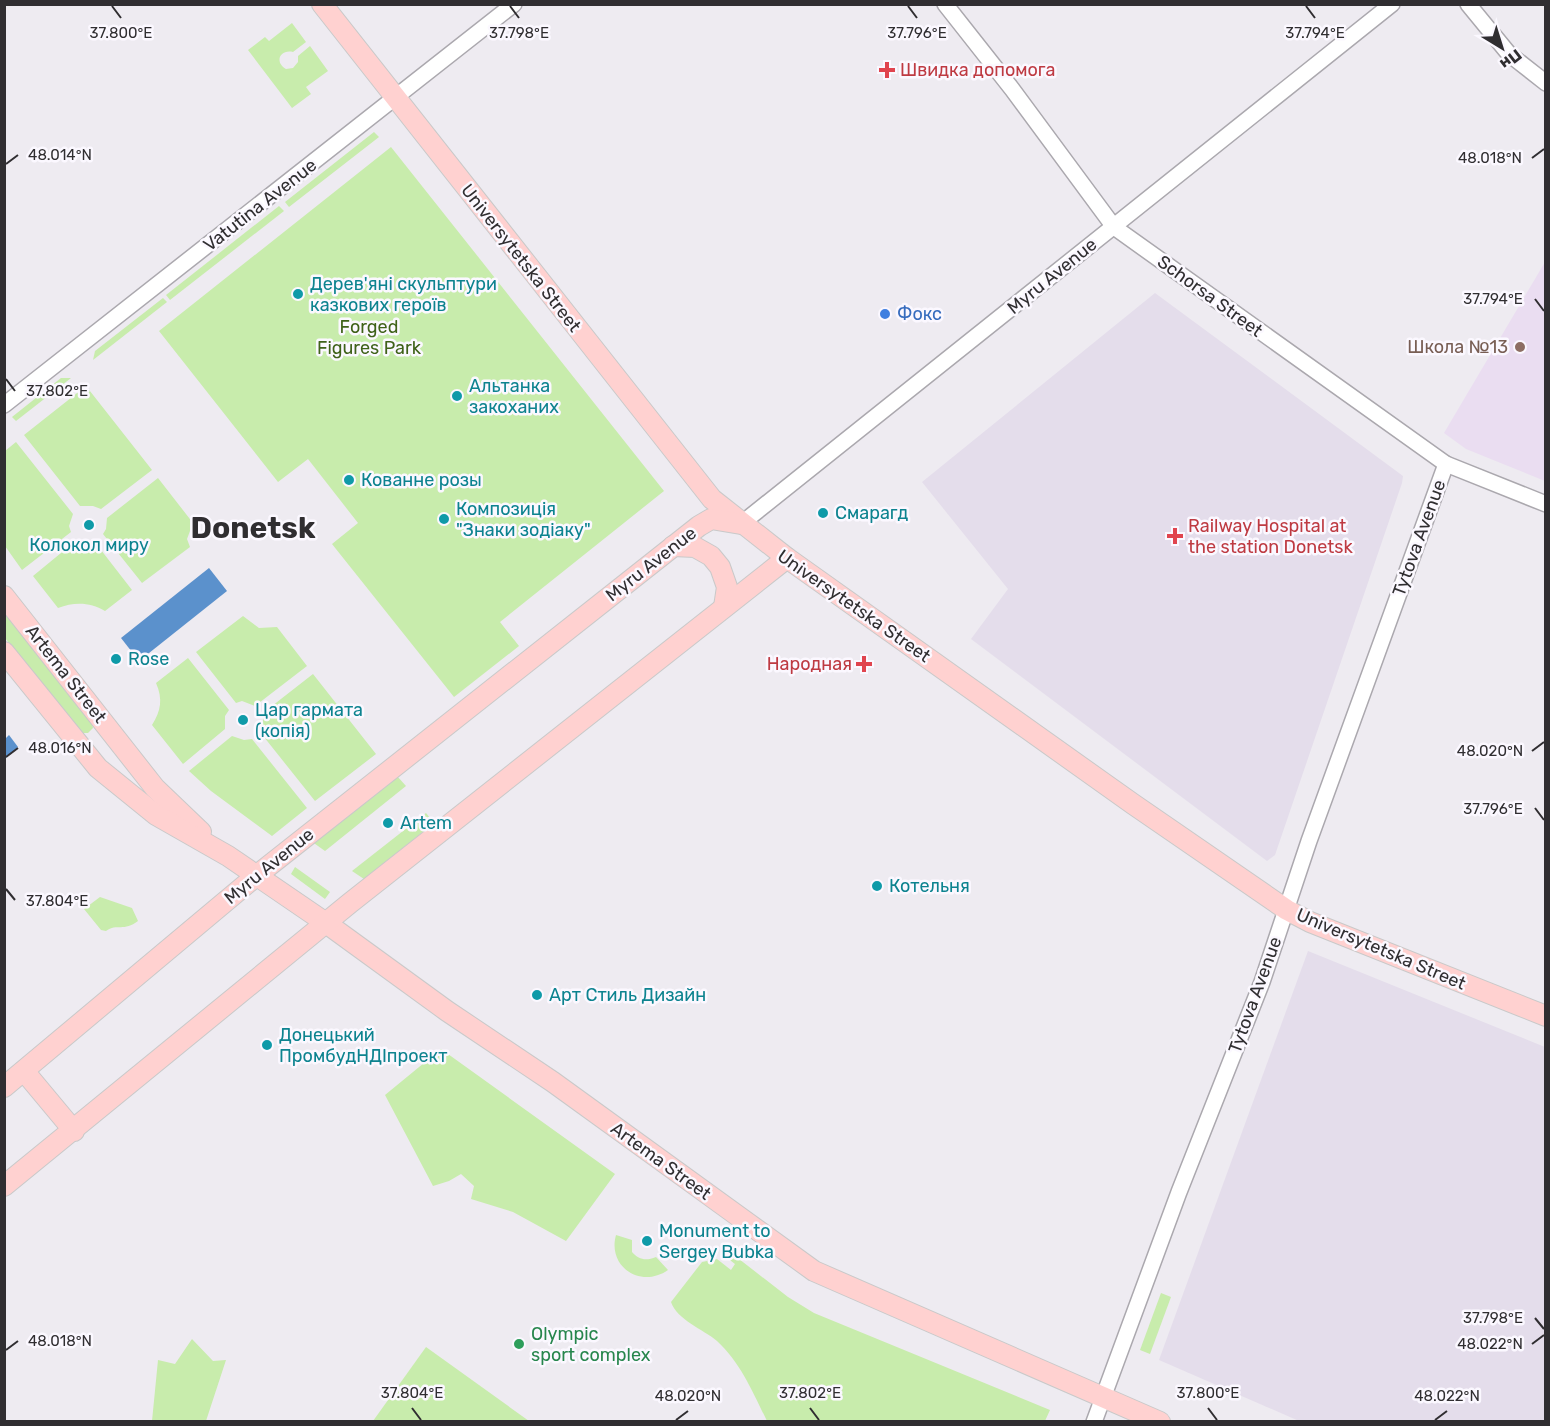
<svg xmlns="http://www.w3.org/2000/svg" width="1550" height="1426" font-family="Rubik,sans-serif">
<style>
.built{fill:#e4ddeb}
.education{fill:#eaddf1}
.green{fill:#c8ecac}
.water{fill:#5b91cc}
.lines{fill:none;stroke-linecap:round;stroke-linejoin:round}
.minor-casing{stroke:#aba8ae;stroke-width:18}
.major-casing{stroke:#c9c9c9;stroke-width:22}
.minor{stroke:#fff;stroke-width:15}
.major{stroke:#ffd1d0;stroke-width:20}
.ticks{fill:none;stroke:#302e31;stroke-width:2}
.health-dot{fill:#e0444e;stroke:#fbf8ff;stroke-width:2}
.culture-dot{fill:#0f9aa8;stroke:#fbf8ff;stroke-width:2}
.shop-dot{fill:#3f7fe0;stroke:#fbf8ff;stroke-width:2}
.education-dot{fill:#8d6e63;stroke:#fbf8ff;stroke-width:2}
.leisure-dot{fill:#2e9e5b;stroke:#fbf8ff;stroke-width:2}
.labels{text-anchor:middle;stroke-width:5;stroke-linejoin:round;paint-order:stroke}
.health-label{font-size:18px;fill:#be3a42;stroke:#fbf8ff;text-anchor:start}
.street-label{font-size:18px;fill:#302e31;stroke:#fbf8ff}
.culture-label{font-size:18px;fill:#0d838f;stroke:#fbf8ff;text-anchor:start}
.shop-label{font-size:18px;fill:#366cbe;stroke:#fbf8ff;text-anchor:start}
.park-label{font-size:18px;fill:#3f6219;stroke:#fbf8ff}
.education-label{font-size:18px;fill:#785e54;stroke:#fbf8ff;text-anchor:end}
.leisure-label{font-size:18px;fill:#27864d;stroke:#fbf8ff;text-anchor:start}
.town-label{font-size:30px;font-weight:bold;fill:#302e31;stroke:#fbf8ff}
.ticks-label{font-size:15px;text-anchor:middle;fill:#302e31;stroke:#fbf8ff;stroke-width:5;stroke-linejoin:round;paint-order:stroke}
</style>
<rect width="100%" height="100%" fill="#eeebf1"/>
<g class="built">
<polygon points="1155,293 1403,476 1402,483 1275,855 1267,861 971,639 1008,589 922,482"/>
<polygon points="1308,951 1545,1047 1545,1421 1299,1421 1159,1360"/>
</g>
<polygon class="education" points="1545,262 1545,481 1466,449 1444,433"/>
<g class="green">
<path d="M292 23 306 42 293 52C280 49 274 62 286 69L293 68 298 62V56L310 46 328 71 306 87 311 94 292 108 248 50 265 37 269 41Z"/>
<polygon points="374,132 379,137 289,207 285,202"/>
<polygon points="391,147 664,491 500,622 519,646 454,697 332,544 358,523 308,459 278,482 159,331"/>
<polygon points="279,206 284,211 170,300 166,295"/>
<polygon points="163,298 167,302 93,360 95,351"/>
<polygon points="61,378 71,378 16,421 12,417"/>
<polygon points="86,386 152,470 101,509 93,506 80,506 24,435"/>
<polygon points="16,442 73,514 69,526 71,532 22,570 5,546 6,484 5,451"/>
<polygon points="158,478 193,523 187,539 190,547 142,583 103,534 106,529 107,518"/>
<path d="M78 539 87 542 94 541 132 590 105 611C90 602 74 602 58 608L33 576Z"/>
<polygon points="4,612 92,723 93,728 88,733 82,733 78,730 5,638"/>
<polygon points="243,616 259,628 277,627 307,666 255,706 242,701 236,703 196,652"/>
<path d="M188 658 229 710 225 716V729L183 764 152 725C161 711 163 699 156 683Z"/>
<polygon points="313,674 376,754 315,801 260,732 263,727 263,713"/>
<polygon points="232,736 244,740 252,739 307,808 272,836 211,791 189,771"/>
<polygon points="397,776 406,786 325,851 311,841"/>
<polygon points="426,813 434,823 364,879 352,871"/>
<polygon points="295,867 330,892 325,899 291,874"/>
<path d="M100 897 132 908 138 921C124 932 117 923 106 931L101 930 84 909Z"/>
<polygon points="441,1049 615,1174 566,1241 513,1212 471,1199 474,1186 461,1174 449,1181 433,1186 385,1095"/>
<path d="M616 1235 632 1240V1252C639 1260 646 1261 656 1257L668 1270C641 1289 607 1267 616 1235Z"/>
<path d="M730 1252 788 1297 814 1313 1050 1410 1045 1421H767C753 1393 741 1363 717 1341 703 1329 677 1320 671 1302L702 1262 717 1259 731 1270 735 1264 726 1257Z"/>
<polygon points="1161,1293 1171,1297 1150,1354 1140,1350"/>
<polygon points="192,1339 213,1361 226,1360 206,1421 152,1421 158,1360 175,1364"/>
<polygon points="426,1347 529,1421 373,1421"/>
</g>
<g class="water">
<polygon points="209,568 227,591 139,661 121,638"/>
<polygon points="9,735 18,747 5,759 5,739"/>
</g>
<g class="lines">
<defs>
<g id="minor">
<polyline points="945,4 1012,89 1114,227 1446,464 1546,504"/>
<polyline points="1468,4 1509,54 1546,83"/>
<polyline points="4,405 514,4"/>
<polyline points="741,524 1392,4"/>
<polyline points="1094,1422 1179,1192 1262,982 1309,841 1446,464"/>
</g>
<g id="major">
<polyline points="322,4 712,499 787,558 1133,804 1287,910 1310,922 1546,1016"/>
<polyline points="673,546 695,547 711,556 720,567 727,587 724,607"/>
<polyline points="4,596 155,788 201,832"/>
<polyline points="4,652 98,768 156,815 228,856 326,923 447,1011 553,1082 814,1271 1160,1422"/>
<polyline points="24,1071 74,1131"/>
<polyline points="4,1087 256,876 699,526 711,519 741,524"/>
<polyline points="4,1186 350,903 787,558"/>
</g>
</defs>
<use href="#minor" class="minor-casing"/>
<use href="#major" class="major-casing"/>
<use href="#minor" class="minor"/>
<use href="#major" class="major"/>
</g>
<path class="ticks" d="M112 6 121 18M510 6 519 18M908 6 917 18M1306 6 1315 18M1532 158 1544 149M6 164 18 155M1535 299 1544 311M6 379 15 391M1532 751 1544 742M6 757 18 748M1535 808 1544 820M6 889 15 900M1535 1318 1544 1329M1532 1344 1544 1335M6 1350 18 1341M412 1408 421 1420M810 1408 819 1420M1208 1408 1217 1420M676 1420 688 1411M1435 1420 1447 1411"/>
<g class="health-dot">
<path d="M884 61h6v6h6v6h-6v6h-6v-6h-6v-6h6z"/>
<path d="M1172 527h6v6h6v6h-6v6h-6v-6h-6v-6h6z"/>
<path d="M861 655h6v6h6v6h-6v6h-6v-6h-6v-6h6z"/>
</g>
<g class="culture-dot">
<circle cx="298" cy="294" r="6"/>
<circle cx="457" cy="396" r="6"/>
<circle cx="349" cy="480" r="6"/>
<circle cx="823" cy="513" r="6"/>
<circle cx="444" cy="519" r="6"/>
<circle cx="89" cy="525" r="6"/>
<circle cx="116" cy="659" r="6"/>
<circle cx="243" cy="720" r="6"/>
<circle cx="388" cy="823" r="6"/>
<circle cx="877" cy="886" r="6"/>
<circle cx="537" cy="995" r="6"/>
<circle cx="267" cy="1045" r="6"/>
<circle cx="647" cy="1241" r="6"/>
</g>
<circle class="shop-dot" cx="885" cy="314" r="6"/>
<circle class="education-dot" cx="1520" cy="347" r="6"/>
<circle class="leisure-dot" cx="519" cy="1344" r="6"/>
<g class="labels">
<g class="health-label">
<text x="900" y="76">Швидка допомога</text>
<text x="1188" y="532">Railway Hospital at<tspan x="1188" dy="21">the station Donetsk</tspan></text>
<text x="852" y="670" text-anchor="end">Народная</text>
</g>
<g class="street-label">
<text transform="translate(260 205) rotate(-38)" y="6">Vatutina Avenue</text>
<text transform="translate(521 258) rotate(52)" y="6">Universytetska Street</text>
<text transform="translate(1052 276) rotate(-39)" y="6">Myru Avenue</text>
<text transform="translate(1210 296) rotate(36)" y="6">Schorsa Street</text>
<text transform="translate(1419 538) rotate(-70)" y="6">Tytova Avenue</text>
<text transform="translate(651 564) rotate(-38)" y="6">Myru Avenue</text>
<text transform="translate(854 606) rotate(35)" y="6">Universytetska Street</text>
<text transform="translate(66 674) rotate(52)" y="6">Artema Street</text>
<text transform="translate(269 866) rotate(-39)" y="6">Myru Avenue</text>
<text transform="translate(1381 949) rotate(23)" y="6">Universytetska Street</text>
<text transform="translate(1255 995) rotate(-70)" y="6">Tytova Avenue</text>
<text transform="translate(661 1161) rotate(36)" y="6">Artema Street</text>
</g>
<g class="culture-label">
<text x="310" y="290">Дерев'яні скульптури<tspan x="310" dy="21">казкових героїв</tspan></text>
<text x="469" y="392">Альтанка<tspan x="469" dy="21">закоханих</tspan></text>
<text x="361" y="486">Кованне розы</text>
<text x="456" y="515">Композиція<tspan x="456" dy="21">"Знаки зодіаку"</tspan></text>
<text x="835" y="519">Смарагд</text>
<text x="89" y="551" text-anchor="middle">Колокол миру</text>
<text x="128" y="665">Rose</text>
<text x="255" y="716">Цар гармата<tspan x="255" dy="21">(копія)</tspan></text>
<text x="400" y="829">Artem</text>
<text x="889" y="892">Котельня</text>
<text x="549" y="1001">Арт Стиль Дизайн</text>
<text x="279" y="1041">Донецький<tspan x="279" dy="21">ПромбудНДІпроект</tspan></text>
<text x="659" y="1237">Monument to<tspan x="659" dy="21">Sergey Bubka</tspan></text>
</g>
<g class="shop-label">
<text x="897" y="320">Фокс</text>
</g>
<g class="park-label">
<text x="369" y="333">Forged<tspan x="369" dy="21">Figures Park</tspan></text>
</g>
<g class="education-label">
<text x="1508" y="353">Школа №13</text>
</g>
<g class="leisure-label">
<text x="531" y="1340">Olympic<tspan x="531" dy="21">sport complex</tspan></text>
</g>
<g class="town-label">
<text x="253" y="538">Donetsk</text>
</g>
</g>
<g class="ticks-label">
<text x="519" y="38">37.798°E</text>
<text x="917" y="38">37.796°E</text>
<text x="1315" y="38">37.794°E</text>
<text x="121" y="38">37.800°E</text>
<text x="60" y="160">48.014°N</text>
<text x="1490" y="163">48.018°N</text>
<text x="1493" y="304">37.794°E</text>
<text x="57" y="396">37.802°E</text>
<text x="60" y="753">48.016°N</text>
<text x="1490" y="756">48.020°N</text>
<text x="1493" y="814">37.796°E</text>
<text x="57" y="906">37.804°E</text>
<text x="1493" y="1323">37.798°E</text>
<text x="60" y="1346">48.018°N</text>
<text x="1490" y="1349">48.022°N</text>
<text x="412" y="1398">37.804°E</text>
<text x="810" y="1398">37.802°E</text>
<text x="1208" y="1398">37.800°E</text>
<text x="688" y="1401">48.020°N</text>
<text x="1447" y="1401">48.022°N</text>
</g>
<rect width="1550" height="1426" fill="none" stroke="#302e31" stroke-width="12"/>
<g transform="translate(1502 48) rotate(142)" stroke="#fbf8ff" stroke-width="4.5" paint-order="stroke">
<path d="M0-4.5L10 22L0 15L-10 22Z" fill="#302e31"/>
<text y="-9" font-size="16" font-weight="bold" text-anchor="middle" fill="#302e31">Пн</text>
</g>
</svg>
